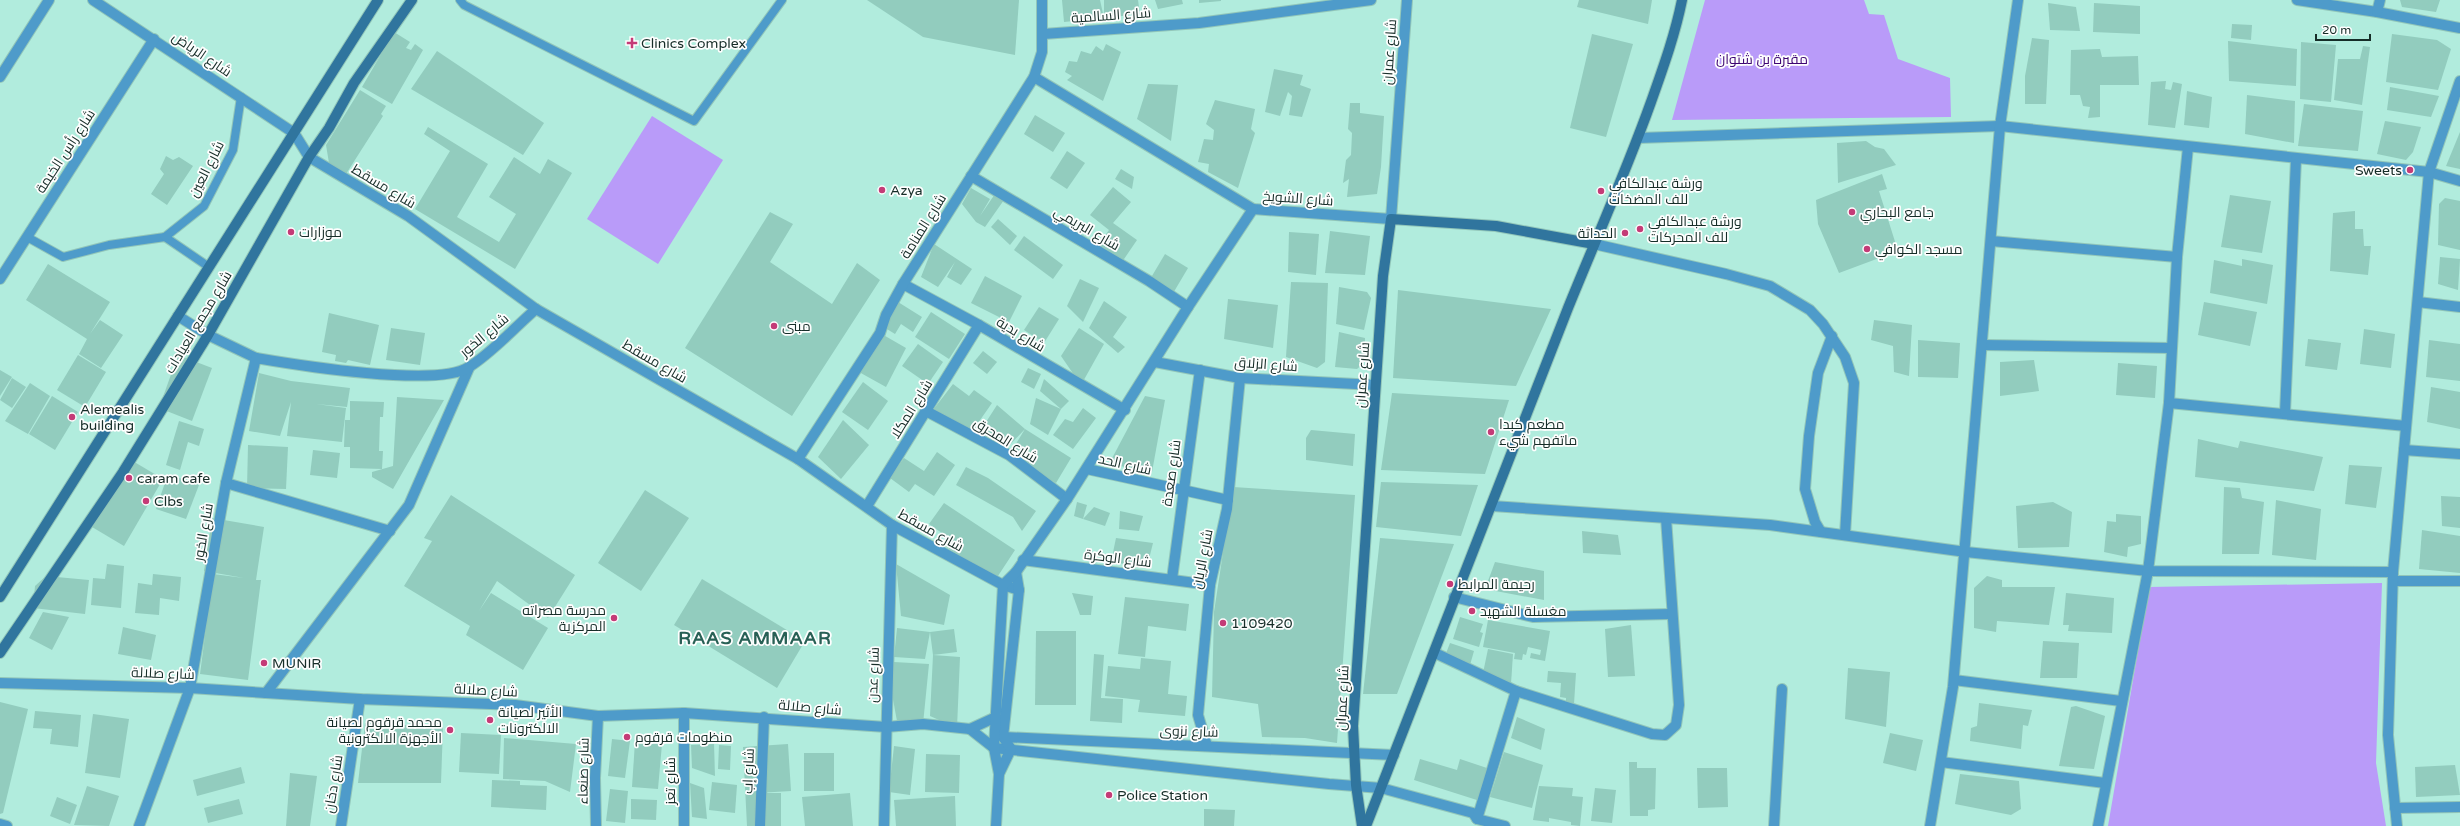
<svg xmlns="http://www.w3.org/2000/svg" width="2460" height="826" font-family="'Varela Round',Cairo,sans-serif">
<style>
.green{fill:#b99bf9}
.building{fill:#92ccbe}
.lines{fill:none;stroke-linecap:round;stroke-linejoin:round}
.lane-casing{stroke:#92c6b9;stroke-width:10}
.street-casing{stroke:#92c6b9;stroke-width:12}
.secondary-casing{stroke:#92c6b9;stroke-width:12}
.lane{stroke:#4e9bca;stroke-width:8}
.street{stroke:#4e9bca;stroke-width:10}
.secondary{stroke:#30759e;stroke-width:10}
.poi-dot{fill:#c43b77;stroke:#fefefe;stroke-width:1.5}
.labels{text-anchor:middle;stroke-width:3.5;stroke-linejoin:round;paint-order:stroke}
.street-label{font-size:14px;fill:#162d28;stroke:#fefefe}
.poi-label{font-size:14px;fill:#162d28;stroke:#fefefe;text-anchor:start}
.park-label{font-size:14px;fill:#3c0472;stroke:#fefefe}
.district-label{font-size:18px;font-weight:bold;letter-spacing:1px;fill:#286055;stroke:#fefefe}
</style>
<rect width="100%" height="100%" fill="#b1ecdd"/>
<g class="green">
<polygon points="1705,0 1864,0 1869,14 1884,15 1898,59 1950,78 1951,117 1672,120"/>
<polygon points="652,116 723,160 658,264 587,219"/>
<polygon points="2382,583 2376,763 2386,826 2108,826 2149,587"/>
</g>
<g class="building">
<polygon points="867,0 1019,0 1015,55 923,37"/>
<polygon points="1062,0 1100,0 1104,18 1064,22"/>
<polygon points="1104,0 1138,0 1140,14 1104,18"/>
<polygon points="1155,0 1182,0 1183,4 1158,9"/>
<polygon points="1199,0 1221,0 1221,1 1199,3"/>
<polygon points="1579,0 1652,0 1648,24 1577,7"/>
<polygon points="2400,0 2440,0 2436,12 2402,7"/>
<polygon points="2048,3 2076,7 2080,31 2050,30"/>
<polygon points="2094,3 2140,6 2140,34 2093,32"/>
<polygon points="2232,24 2252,25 2251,40 2231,38"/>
<polygon points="394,32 410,42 406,48 411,50 415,44 423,50 392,104 362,87"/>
<polygon points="1592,34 1633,44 1606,137 1570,128"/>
<polygon points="2392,34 2437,40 2451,49 2438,90 2386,82"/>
<polygon points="2032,38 2049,40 2046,104 2025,104 2025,76"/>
<polygon points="2228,41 2297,49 2296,86 2229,81"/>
<polygon points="2301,42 2336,45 2331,102 2300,99"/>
<polygon points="1106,44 1121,52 1103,101 1067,80 1072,76 1065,72 1069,61 1077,62 1081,51 1091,54 1096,46 1103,51"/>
<polygon points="2363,46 2370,47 2362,105 2334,100 2338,59 2360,59"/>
<polygon points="2100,49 2102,57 2138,56 2139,85 2100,85 2100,117 2088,118 2090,107 2083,106 2080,95 2070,95 2071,50"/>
<polygon points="437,51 544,123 523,155 411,89"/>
<polygon points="1274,69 1303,75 1300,85 1311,89 1302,117 1289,115 1292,96 1288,92 1280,116 1265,112"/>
<polygon points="2166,81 2165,89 2171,90 2173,82 2182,84 2175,128 2148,125 2151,82"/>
<polygon points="1148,84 1178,85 1171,141 1137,119"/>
<polygon points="2390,87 2439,96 2431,117 2387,110"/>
<polygon points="360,90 386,106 381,114 383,116 346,174 329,163 326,145"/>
<polygon points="2187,91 2212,97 2209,128 2184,125"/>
<polygon points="2247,95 2295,101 2294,143 2245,134"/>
<polygon points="1215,100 1255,109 1251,129 1255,133 1238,188 1208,172 1209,164 1198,162 1204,139 1213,140 1214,130 1206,124"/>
<polygon points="1350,103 1360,103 1360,113 1384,116 1381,167 1377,194 1347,197 1349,179 1343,183 1346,160 1351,155 1352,133 1348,129"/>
<polygon points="2304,104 2363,111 2358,151 2298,146"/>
<polygon points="1035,115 1065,133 1053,152 1024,134"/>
<polygon points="2385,121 2421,127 2413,152 2406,160 2377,154"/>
<polygon points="428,127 488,164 457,217 499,242 516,214 489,197 514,157 540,174 548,159 572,173 515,269 415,209 450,151 424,134"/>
<polygon points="2460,132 2460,169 2446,166"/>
<polygon points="1866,141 1875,147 1884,149 1896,165 1838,183 1837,143"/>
<polygon points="1067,151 1085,163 1067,189 1050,178"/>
<polygon points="166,156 173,160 179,157 193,166 167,205 151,194 164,174 160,169"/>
<polygon points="1121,169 1134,177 1132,189 1115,179"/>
<polygon points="1882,174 1887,189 1879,191 1898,251 1839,273 1818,224 1816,200"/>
<polygon points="1113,187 1131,202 1113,223 1137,240 1122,262 1098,245 1109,230 1090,215"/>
<polygon points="971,188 990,199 980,216 997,191 1004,200 985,227 976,222 962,204"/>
<polygon points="2230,195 2271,201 2262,253 2221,247"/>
<polygon points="2445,198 2460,201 2460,250 2438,245 2439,204"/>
<polygon points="2355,211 2355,229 2363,229 2364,246 2371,246 2368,275 2330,271 2333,213"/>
<polygon points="770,212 793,224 770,262 832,304 857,263 880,280 792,416 685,348"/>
<polygon points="998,219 1017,236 1010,245 991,227"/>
<polygon points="1330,231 1370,236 1365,275 1325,273"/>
<polygon points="1289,232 1319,234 1316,275 1288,272"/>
<polygon points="1024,236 1063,265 1053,279 1014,250"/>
<polygon points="934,244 972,269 961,285 947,277 955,262 938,287 921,277"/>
<polygon points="1165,254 1188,268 1172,295 1149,281"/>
<polygon points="2440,257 2460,259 2458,290 2438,284"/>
<polygon points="2242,259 2273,265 2267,304 2210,293 2214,260 2242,266"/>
<polygon points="48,264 110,302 90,334 100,320 123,335 101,368 79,354 87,339 26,300"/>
<polygon points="985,276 1022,296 1009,322 971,303"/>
<polygon points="1080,279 1099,288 1083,322 1067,306"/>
<polygon points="1291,282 1328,283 1325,362 1317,368 1286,357"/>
<polygon points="1339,287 1367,292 1371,298 1364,330 1336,324"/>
<polygon points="1398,290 1551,309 1516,386 1393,378"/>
<polygon points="1228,299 1278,305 1273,348 1224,339"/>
<polygon points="1104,301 1127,317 1113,337 1125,347 1118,353 1089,328"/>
<polygon points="898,302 922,317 913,332 901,324 895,334 882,326"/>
<polygon points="2204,302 2257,312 2250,346 2198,335"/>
<polygon points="1039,307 1059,319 1044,343 1024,330"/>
<polygon points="931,312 965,334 949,359 915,337"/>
<polygon points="329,313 379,325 370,365 348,360 346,363 335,361 336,355 322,352"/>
<polygon points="1874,320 1912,325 1909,376 1894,372 1893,346 1871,340"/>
<polygon points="391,328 425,333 420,365 386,360"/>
<polygon points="1079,328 1104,344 1081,385 1061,356"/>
<polygon points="2364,329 2395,334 2391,368 2360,364"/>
<polygon points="1339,332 1365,338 1364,363 1357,369 1335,367"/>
<polygon points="880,333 906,348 886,387 859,372"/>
<polygon points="2308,339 2341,343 2337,370 2305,366"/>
<polygon points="1918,340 1960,343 1958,378 1918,377"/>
<polygon points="2429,340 2460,344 2460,381 2426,377"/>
<polygon points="918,344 943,362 928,384 902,366"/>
<polygon points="983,351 997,362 987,374 973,363"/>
<polygon points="78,355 106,372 85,407 57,390"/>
<polygon points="178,355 212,368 192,421 159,408"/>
<polygon points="2034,360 2039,391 2000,396 2000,362"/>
<polygon points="2118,363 2157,366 2155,398 2116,395"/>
<polygon points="1028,368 1041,374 1034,389 1021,382"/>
<polygon points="0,370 12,377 0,396"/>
<polygon points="259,373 291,381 350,388 347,407 316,404 346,408 342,442 287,436 291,402 280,436 249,431"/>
<polygon points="12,378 26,387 12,408 0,400"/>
<polygon points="1044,379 1069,401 1061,409 1048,435 1030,424 1036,398 1061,409 1040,391"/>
<polygon points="863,382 888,401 868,430 842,412"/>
<polygon points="30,383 50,396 28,434 5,421"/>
<polygon points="953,384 969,396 974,390 992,403 971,433 933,410"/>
<polygon points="2431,387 2460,392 2460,429 2427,422"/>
<polygon points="1392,393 1509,400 1485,474 1381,470"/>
<polygon points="52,396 78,412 55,450 29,434"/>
<polygon points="1145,396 1165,400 1152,472 1109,464"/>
<polygon points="397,397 444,400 393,489 372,477 372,472 393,466"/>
<polygon points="350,401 384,402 383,417 380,417 379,451 383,451 382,469 350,468 350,447 344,447 345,420 350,420"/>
<polygon points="997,405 1025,429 1071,458 1056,483 1009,455 1025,429 1005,450 979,433"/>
<polygon points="1083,408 1096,418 1073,449 1053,435 1065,419 1073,422"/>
<polygon points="843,420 869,445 841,479 818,457"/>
<polygon points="179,421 204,429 199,446 188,442 180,470 166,465"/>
<polygon points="1311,430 1355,434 1353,466 1306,460 1306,438"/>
<polygon points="2198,439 2238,448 2240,441 2323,457 2314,491 2195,477"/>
<polygon points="248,445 288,447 286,489 247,488"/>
<polygon points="313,450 340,453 337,478 310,475"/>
<polygon points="937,452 955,465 934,496 915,484 909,492 890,478 904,458 924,471"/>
<polygon points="131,460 163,479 124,546 92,527"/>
<polygon points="2349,465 2382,467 2376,508 2345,504"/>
<polygon points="966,467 988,478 1036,511 1022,531 1013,517 956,485"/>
<polygon points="168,474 199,485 186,519 156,509"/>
<polygon points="1381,482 1478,485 1461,536 1376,527"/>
<polygon points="1233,487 1355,495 1337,743 1305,738 1262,737 1258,704 1212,697 1214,612"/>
<polygon points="2224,487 2240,488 2242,498 2264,502 2259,554 2222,554"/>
<polygon points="645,490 689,518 641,591 598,563"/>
<polygon points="451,495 575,575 548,618 497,581 479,611 491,593 548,628 523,670 466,635 470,626 404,586 432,541 424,538"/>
<polygon points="2441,496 2460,497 2460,528 2442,526"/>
<polygon points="2276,500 2321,509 2316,560 2272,555"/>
<polygon points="1077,502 1087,505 1083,519 1074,516"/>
<polygon points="2053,502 2072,512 2069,547 2018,548 2016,506"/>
<polygon points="944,503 1015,550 996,579 945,546 949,538 929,524"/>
<polygon points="1094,507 1110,513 1105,526 1083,519"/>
<polygon points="1120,511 1143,516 1139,531 1119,529"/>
<polygon points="2116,514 2141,516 2141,544 2128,547 2127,557 2104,552 2107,521 2116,522"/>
<polygon points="212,518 264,527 256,580 261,580 248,680 200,674 213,574 244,578 204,571"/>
<polygon points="2422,530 2460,536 2460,573 2419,569"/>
<polygon points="1582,531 1618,535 1621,555 1583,553"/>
<polygon points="1116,538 1153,543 1147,567 1111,562"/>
<polygon points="1380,538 1454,544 1397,694 1363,694"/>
<polygon points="1495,562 1544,571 1544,600 1485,589"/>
<polygon points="107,564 124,566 121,608 91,605 93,578 105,579"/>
<polygon points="896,564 950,595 944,625 901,616"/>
<polygon points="153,574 181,577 179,601 160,598 159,615 135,613 138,583 152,585"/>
<polygon points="46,576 89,580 85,614 33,608 35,586"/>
<polygon points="1987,576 2002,580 2002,587 2055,587 2049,625 1997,621 1996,632 1974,628 1974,588"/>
<polygon points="702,579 805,641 777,688 674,625"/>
<polygon points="1072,593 1093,596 1091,615 1080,615"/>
<polygon points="2066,593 2114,598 2112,633 2068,631 2069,625 2063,625"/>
<polygon points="1125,597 1189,604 1186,631 1148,626 1145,657 1118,654"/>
<polygon points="43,612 69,617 52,650 29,638"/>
<polygon points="1460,617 1483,624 1480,632 1483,633 1479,647 1453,639"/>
<polygon points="1488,620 1550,631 1545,661 1530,658 1531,653 1540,655 1541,650 1528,647 1526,655 1523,654 1522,660 1514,659 1515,653 1483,647"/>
<polygon points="1631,625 1635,676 1608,677 1605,629"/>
<polygon points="123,627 156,635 151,660 118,654"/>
<polygon points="897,628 930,632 954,629 957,652 933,655 960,657 957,728 930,716 933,655 930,632 925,659 894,657"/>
<polygon points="1036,631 1076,631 1076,705 1035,705"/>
<polygon points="2043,641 2079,643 2077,678 2040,678"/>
<polygon points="1450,643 1474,651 1470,665 1445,656"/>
<polygon points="1488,649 1513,654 1511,684 1483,673"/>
<polygon points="1094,654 1104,655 1101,698 1123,699 1122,723 1090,721"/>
<polygon points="1141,658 1171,661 1168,694 1187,696 1185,716 1138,712 1140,700 1105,696 1108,666 1140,669"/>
<polygon points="894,662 929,664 923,724 897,721 892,694"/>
<polygon points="1848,668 1890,672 1886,727 1845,719"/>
<polygon points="1548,671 1576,673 1574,704 1566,704 1566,698 1560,697 1561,683 1547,682"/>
<polygon points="0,702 28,709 3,813 0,814"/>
<polygon points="1979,703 2032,710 2028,726 2023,725 2021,749 1970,741 1971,728 1977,726"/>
<polygon points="2076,706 2105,716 2094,769 2059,766 2071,707"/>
<polygon points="35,711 81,715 78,747 50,744 52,729 33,728"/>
<polygon points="93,714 129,719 120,778 85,773"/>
<polygon points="1517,717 1545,729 1541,750 1511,738"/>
<polygon points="365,723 443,727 441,783 358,783"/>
<polygon points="461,733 501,735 499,774 459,772"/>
<polygon points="1890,733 1923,740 1916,771 1883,763"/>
<polygon points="504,738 576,744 570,792 545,781 503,779"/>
<polygon points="612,739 630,741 625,778 608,776"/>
<polygon points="635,742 662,744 658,789 632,787"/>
<polygon points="714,744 715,776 692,768 691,745"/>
<polygon points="788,744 791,791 756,793 781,793 781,826 747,826 743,747"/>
<polygon points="719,745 731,746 730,770 718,769"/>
<polygon points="894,746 915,749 910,795 889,792"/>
<polygon points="1504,752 1543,765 1532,808 1490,797"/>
<rect x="804" y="753" width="30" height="38"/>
<polygon points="926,754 960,755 959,793 925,792"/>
<polygon points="1420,759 1457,770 1460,759 1490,769 1480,801 1414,780"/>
<polygon points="1629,762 1637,762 1637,768 1656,768 1655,809 1648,810 1648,816 1630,816"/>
<polygon points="2455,765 2460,795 2416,797 2415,767"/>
<polygon points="241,767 245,783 197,796 193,780"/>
<polygon points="1697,768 1727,768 1728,807 1698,808"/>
<polygon points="290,773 317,776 310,826 286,826"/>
<polygon points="1960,774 2019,781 2021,809 2011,815 1955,804"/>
<polygon points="492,780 520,781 520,785 547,786 546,810 491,807"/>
<polygon points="712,782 737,785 735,813 709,810"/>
<polygon points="690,783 704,788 707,819 692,817"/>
<polygon points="87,786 119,796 109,826 74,825"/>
<polygon points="1539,786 1573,788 1572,796 1583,797 1580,826 1571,825 1571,822 1549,818 1549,822 1533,820"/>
<polygon points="1595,788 1616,790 1612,823 1591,821"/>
<polygon points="610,789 628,791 625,823 606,821"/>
<polygon points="850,793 853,826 805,826 802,797"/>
<polygon points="955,796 956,826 896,826 894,800"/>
<polygon points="57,797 77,805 70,824 50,816"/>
<polygon points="239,799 243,814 208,823 204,808"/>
<polygon points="631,799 657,800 656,820 631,819"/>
<polygon points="1204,809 1235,810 1234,826 1204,826"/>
</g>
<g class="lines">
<defs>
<g id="lane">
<polyline points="460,0 464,5 694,121 782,0"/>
<polyline points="27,237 63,257 109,245 165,237 209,267"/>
<polyline points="165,237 204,206 233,150 241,97"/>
</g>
<g id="street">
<polyline points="93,0 294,133 309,157 408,216 536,309 798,459 892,525 1003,585 1019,590"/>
<polyline points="2297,0 2377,12 2460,28"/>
<polyline points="2377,12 2380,0"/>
<polyline points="1043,34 1199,23 1371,0"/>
<polyline points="0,77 49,0"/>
<polyline points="1034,77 1253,209 1391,219 1407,0"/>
<polyline points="1638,138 2000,126 2429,172 2460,181"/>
<polyline points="971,176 1149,281 1188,307"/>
<polyline points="1991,241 2177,257"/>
<polyline points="1594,244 1726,274 1770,286 1810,310 1823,324 1845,357 1854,383 1845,535"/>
<polyline points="0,279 154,39"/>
<polyline points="903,284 979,325 1125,410"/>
<polyline points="2418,302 2460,307"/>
<polyline points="178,316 208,335 256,358"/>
<polyline points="1983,345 2171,348"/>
<polyline points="1155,362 1240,378 1375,385"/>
<polyline points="2169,403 2406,426"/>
<polyline points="926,411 1009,455 1067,499"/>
<polyline points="2285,413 2296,159"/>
<polyline points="2404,450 2460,454"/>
<polyline points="798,459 880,333 886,315 903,284 1034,77 1042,52 1042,0"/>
<polyline points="1087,469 1228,500"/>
<polyline points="226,483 390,531"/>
<polyline points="867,506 979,325"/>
<polyline points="1492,506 1770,525 1966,552 2148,571 2393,572"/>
<polyline points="1821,532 1815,522 1805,489 1809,436 1818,373 1832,336"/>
<polyline points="1023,560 1210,585"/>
<polyline points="1172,579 1200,370"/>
<polyline points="2394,581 2460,581"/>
<polyline points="1454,597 1533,617 1672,614"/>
<polyline points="1435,653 1516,691 1652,734 1665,735 1676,725 1679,705 1666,518"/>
<polyline points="1954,680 2121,701"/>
<polyline points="0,683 190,688 360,699 515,705 598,716 684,713 886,727 923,724 970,729"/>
<polyline points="266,693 409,505 469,368"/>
<polyline points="997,722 1003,737 1394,755"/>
<polyline points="970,729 994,748"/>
<polyline points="970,729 996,717"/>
<polyline points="1207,746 1198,715 1210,585 1227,509 1240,378"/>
<polyline points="994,748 1329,784 1381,788 1473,813 1477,819 1505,826"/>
<polyline points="1941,762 2105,783"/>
<polyline points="999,774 1011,749 1003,737 1019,590 1016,572"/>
<polyline points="2395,808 2460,807"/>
<polyline points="1477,819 1516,691"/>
<polyline points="0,824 7,826"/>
<path d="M139 826 190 688 226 483 256 358C297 365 438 388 469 367 493 352 514 328 536 309"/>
<polyline points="341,826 360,699"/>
<polyline points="596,826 595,778 598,716"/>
<polyline points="684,826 684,713"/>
<polyline points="760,826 764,717"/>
<polyline points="884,826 892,525"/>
<polyline points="996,826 999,774 994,748 1003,585 1016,572 1067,499 1188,307 1253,209"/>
<polyline points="1774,826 1782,689"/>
<polyline points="1930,826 1953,687 2000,126 2018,0"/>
<polyline points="2098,826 2148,571 2169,403 2177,257 2188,147"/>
<polyline points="2397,826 2388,735 2393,572 2404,450 2429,172 2460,81"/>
</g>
<g id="secondary">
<polyline points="0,597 378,0"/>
<polyline points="0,653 123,472 208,335 309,157 329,128 354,83 412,0"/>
<polyline points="1362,826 1356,785 1353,726 1383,276 1391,219 1496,226 1594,244"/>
<path d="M1366 826C1434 654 1500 481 1568 308 1596 239 1626 172 1651 102 1663 68 1675 35 1682 0"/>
</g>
</defs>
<use href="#lane" class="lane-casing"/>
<use href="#street" class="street-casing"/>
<use href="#secondary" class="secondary-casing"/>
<use href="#lane" class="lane"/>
<use href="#street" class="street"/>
<use href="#secondary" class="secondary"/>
</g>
<g class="poi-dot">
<path d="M630 37h4v4h4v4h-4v4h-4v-4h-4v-4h4z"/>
<circle cx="2410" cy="170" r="4"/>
<circle cx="882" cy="190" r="4"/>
<circle cx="1601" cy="191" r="4"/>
<circle cx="1852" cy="212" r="4"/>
<circle cx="1640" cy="229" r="4"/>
<circle cx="291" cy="232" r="4"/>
<circle cx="1625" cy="233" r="4"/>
<circle cx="1867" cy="249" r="4"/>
<circle cx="774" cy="326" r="4"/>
<circle cx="72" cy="417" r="4"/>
<circle cx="1491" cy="432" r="4"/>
<circle cx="129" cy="478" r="4"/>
<circle cx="146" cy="501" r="4"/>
<circle cx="1450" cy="584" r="4"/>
<circle cx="1472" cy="611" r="4"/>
<circle cx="614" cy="618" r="4"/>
<circle cx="1223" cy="623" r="4"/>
<circle cx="264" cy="663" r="4"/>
<circle cx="490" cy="720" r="4"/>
<circle cx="450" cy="730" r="4"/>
<circle cx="627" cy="737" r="4"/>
<circle cx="1109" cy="795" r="4"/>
</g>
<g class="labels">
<g class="street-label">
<text transform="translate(1111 15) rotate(-4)" y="5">شارع السالمية</text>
<text transform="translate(1389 52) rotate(-86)" y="5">شارع عمران</text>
<text transform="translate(202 54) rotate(34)" y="5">شارع الرياض</text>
<text transform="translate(65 151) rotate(-57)" y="5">شارع رأس الخيمة</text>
<text transform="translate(206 169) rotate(-63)" y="5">شارع العين</text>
<text transform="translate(384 186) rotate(31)" y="5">شارع مسقط</text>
<text transform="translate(1298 198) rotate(4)" y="5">شارع الشويخ</text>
<text transform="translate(923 226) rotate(-58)" y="5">شارع المنامة</text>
<text transform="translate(1087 228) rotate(30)" y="5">شارع البريمي</text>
<text transform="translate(198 322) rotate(-59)" y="5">شارع مجمع العيادات</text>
<text transform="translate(1021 334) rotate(31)" y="5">شارع بدية</text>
<text transform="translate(484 335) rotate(-40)" y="5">شارع الخور</text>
<text transform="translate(655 361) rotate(30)" y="5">شارع مسقط</text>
<text transform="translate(1266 364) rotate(4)" y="5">شارع الزلاق</text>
<text transform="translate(1362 375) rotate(-86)" y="5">شارع عمران</text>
<text transform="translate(911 409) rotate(-58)" y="5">شارع المكلا</text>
<text transform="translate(1006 440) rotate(32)" y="5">شارع المحرق</text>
<text transform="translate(1125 464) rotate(13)" y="5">شارع الحد</text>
<text transform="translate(1171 473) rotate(-82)" y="5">شارع صعدة</text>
<text transform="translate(931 530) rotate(29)" y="5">شارع مسقط</text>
<text transform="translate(203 532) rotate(-80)" y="5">شارع الخور</text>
<text transform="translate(1118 558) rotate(7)" y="5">شارع الوكرة</text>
<text transform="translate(1202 559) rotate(-79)" y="5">شارع الريان</text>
<text transform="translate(163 673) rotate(2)" y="5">شارع صلالة</text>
<text transform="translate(873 675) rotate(-88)" y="5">شارع عدن</text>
<text transform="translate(486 690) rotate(3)" y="5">شارع صلالة</text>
<text transform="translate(1342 698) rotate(-87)" y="5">شارع عمران</text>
<text transform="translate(810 707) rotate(5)" y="5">شارع صلالة</text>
<text transform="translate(1189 731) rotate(2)" y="5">شارع نزوى</text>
<text transform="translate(583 771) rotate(-89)" y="5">شارع صنعاء</text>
<text transform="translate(748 771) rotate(-88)" y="5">شارع إب</text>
<text transform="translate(670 781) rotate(-90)" y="5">شارع تعز</text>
<text transform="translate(333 784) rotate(-81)" y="5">شارع دخان</text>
</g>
<g class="poi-label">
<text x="641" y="48">Clinics Complex</text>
<text x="2402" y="175" text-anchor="end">Sweets</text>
<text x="1609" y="188">ورشة عبدالكافي<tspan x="1609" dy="16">للف المضخات</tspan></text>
<text x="890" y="195">Azya</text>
<text x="1860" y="217">جامع البحاري</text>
<text x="1648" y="226">ورشة عبدالكافي<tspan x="1648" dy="16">للف المحركات</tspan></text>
<text x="299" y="237">موزارات</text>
<text x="1617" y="238" text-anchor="end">الحداثة</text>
<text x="1875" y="254">مسجد الكوافي</text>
<text x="782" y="331">مبنى</text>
<text x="80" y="414">Alemealis<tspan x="80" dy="16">building</tspan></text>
<text x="1499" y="429">مطعم كبدا<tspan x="1499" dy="16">ماتفهم شيء</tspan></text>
<text x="137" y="483">caram cafe</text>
<text x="154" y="506">Clbs</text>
<text x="1458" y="589">رحيمة المرابط</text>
<text x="606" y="615" text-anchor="end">مدرسة مصراته<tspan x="606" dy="16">المركزية</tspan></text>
<text x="1480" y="616">مغسلة الشهيد</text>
<text x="1231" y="628">1109420</text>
<text x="272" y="668">MUNIR</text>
<text x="498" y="717">الأثير لصيانة<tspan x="498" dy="16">الالكترونات</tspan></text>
<text x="442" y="727" text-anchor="end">محمد قرقوم لصيانة<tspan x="442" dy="16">الأجهزة الالكترونية</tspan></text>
<text x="635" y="742">منظومات قرقوم</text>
<text x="1117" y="800">Police Station</text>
</g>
<g class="park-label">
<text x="1762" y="64">مقبرة بن شتوان</text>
</g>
<g class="district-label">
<text x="755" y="644">RAAS AMMAAR</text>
</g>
</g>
<path d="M2316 34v6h54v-6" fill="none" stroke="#162d28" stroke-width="2"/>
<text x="2322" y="34" font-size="12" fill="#162d28" stroke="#fefefe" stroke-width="3" paint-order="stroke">20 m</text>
</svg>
